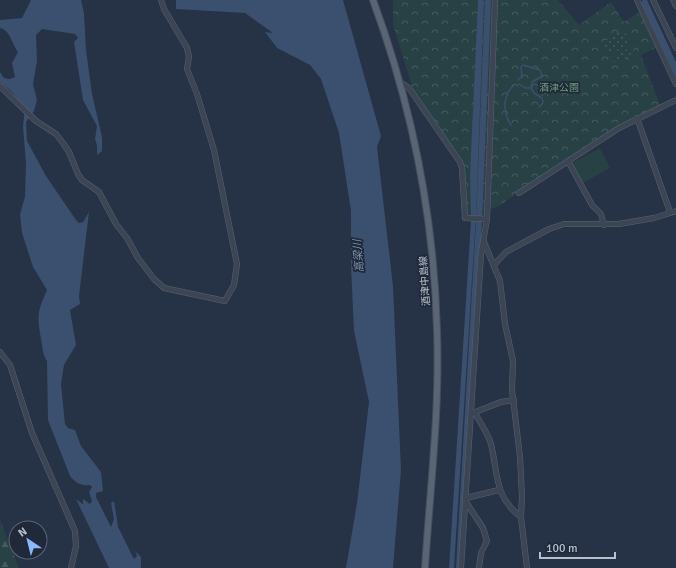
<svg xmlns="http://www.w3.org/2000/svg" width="676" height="568" font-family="Signika,'Noto Sans JP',sans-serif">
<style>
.grass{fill:#284145}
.forest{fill:url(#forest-firs)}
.park{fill:url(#park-crowns)}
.garden{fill:url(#garden-dots)}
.water{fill:#3b4f6e}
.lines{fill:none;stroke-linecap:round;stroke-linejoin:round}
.stream{stroke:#3b4f6e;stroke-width:1.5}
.minor-casing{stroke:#596271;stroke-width:6}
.major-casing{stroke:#444d5d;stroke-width:8}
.minor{stroke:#3b4554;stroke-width:5}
.major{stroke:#596474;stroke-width:6}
.labels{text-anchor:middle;stroke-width:3.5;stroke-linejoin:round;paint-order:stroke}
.park-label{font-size:10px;fill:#6e9f7b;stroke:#1f2939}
.street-label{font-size:10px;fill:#b8c0cd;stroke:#1f2939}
.water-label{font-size:11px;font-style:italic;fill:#7e95b6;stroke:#1f2939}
</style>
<defs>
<pattern id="forest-firs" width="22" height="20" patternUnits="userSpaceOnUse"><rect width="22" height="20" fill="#284145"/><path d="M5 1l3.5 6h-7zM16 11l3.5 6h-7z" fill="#455b5f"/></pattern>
<pattern id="park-crowns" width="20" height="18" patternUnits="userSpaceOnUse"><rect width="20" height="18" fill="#284145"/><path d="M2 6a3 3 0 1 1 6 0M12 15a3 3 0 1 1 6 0" fill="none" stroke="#455b5f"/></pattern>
<pattern id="garden-dots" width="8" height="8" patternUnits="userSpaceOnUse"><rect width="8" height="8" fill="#284145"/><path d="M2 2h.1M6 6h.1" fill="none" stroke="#455b5f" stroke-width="1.8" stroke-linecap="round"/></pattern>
</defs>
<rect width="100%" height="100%" fill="#263245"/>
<polygon class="grass" points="600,148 610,168 583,183 572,163"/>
<polygon class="forest" points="0,520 19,568 0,568"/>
<g class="park">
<polygon points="393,0 493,0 485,217 467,217 464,168 414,92 393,25"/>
<polygon points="497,0 558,0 579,25 611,2 624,22 640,12 657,47 641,55 660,105 562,164 497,207 490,209"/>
</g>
<g class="garden">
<polygon points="621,31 624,31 631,41 608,56 602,46 603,43"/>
<polygon points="633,45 635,53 618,64 611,60"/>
</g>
<g class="water">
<path d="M31 0H81L84 13 86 50 92 94 102 137V151L97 155V145L95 139 97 126 83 100 74 42 78 38 75 34 42 29 36 35 37 61 33 84 37 100 34 111 26 122 27 141 46 176 76 220 79 223 83 222 89 212 79 296 80 304 70 310 76 345 64 365 61 384 65 424 68 428 75 430 81 446 101 472 103 491 96 493V497L111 527 114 519 111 503 114 501 118 527 134 559 137 556 135 551 141 557V568H109L76 499 83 504V499L90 504 92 501 89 492 92 487 90 485C80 486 76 483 70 476L48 420 47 361C42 353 43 348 41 339 37 315 37 313 47 290L33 267 22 233 20 214 25 197 26 164 23 126 25 109 11 91 0 82V72L4 78 10 79 15 77 12 63 18 52C12 44 10 30 0 28V20L22 18Z"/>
<polygon points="176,0 343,0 381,136 377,147 393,286 401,470 393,568 346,568 357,503 369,402 354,331 351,267 351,211 339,133 321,79 310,65 277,48 265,32 273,33 245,13 176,9"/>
<polygon points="478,0 484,0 476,216 454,568 449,568 471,221 470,175"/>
<polygon points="485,0 491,0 482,222 461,568 456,568 476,221"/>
<polygon points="643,0 647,0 676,62 676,77 641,2"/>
</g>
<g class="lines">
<g class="stream">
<polyline points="518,80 522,76 521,67 523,65 540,70 542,76 532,82 531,88"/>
<polyline points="519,84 525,88 531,88 534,93 542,98 543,103 539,107"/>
<path d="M511 125C503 113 502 95 514 85"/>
</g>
<defs>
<g id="minor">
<polyline points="637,0 676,84"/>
<polyline points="653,0 676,48"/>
<polyline points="673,0 676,6"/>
<polyline points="400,82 409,88 460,162 462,168 465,218 487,219"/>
<polyline points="0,86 36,121 56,134 63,143 69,152 78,174 82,180 99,192 116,224 127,238 138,258 154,279 164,288 225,301 234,285 237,264 214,150 197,94 187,69 189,57 187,48 164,9 161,0"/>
<polyline points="637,118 670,212"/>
<polyline points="568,161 592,205 601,214 604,225"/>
<polyline points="519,193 619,128 676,100"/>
<polyline points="484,242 500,281 505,324 513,361 512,390 520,457 522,496 521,517 527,568"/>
<polyline points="494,265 506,252 549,229 564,224 619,224 654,218 676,211"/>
<polyline points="0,352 10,365 32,433 75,531 76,546 71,568"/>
<polyline points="473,413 501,402 514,400"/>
<path d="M475 413C480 423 488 433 491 444 498 473 494 497 521 517"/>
<polyline points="466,498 499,490"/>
<polyline points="466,502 483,528 487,541 481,553 479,568"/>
<polyline points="461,568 481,254 487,219 495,0"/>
</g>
<path id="major" d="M373 0C412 106 434 217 437 330 440 409 430 489 425 568"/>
</defs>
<use href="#minor" class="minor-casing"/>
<use href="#major" class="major-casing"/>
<use href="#minor" class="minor"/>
<use href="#major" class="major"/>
</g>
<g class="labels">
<g class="park-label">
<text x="559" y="91">酒津公園</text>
</g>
<g class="street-label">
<text transform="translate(424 281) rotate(-94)" y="4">酒津中島線</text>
</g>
<g class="water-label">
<text transform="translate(358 256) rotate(-94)" y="4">高梁川</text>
</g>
</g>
<g transform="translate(28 540) rotate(325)"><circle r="19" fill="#1f2939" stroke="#5c6574"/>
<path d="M0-3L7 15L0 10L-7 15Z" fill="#8eb6fd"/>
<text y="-6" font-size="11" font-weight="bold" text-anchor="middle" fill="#b8c0cd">N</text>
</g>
<path d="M540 552v6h75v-6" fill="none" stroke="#b8c0cd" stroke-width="2"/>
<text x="546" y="552" font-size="12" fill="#b8c0cd" stroke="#1f2939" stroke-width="3" paint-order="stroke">100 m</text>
</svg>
